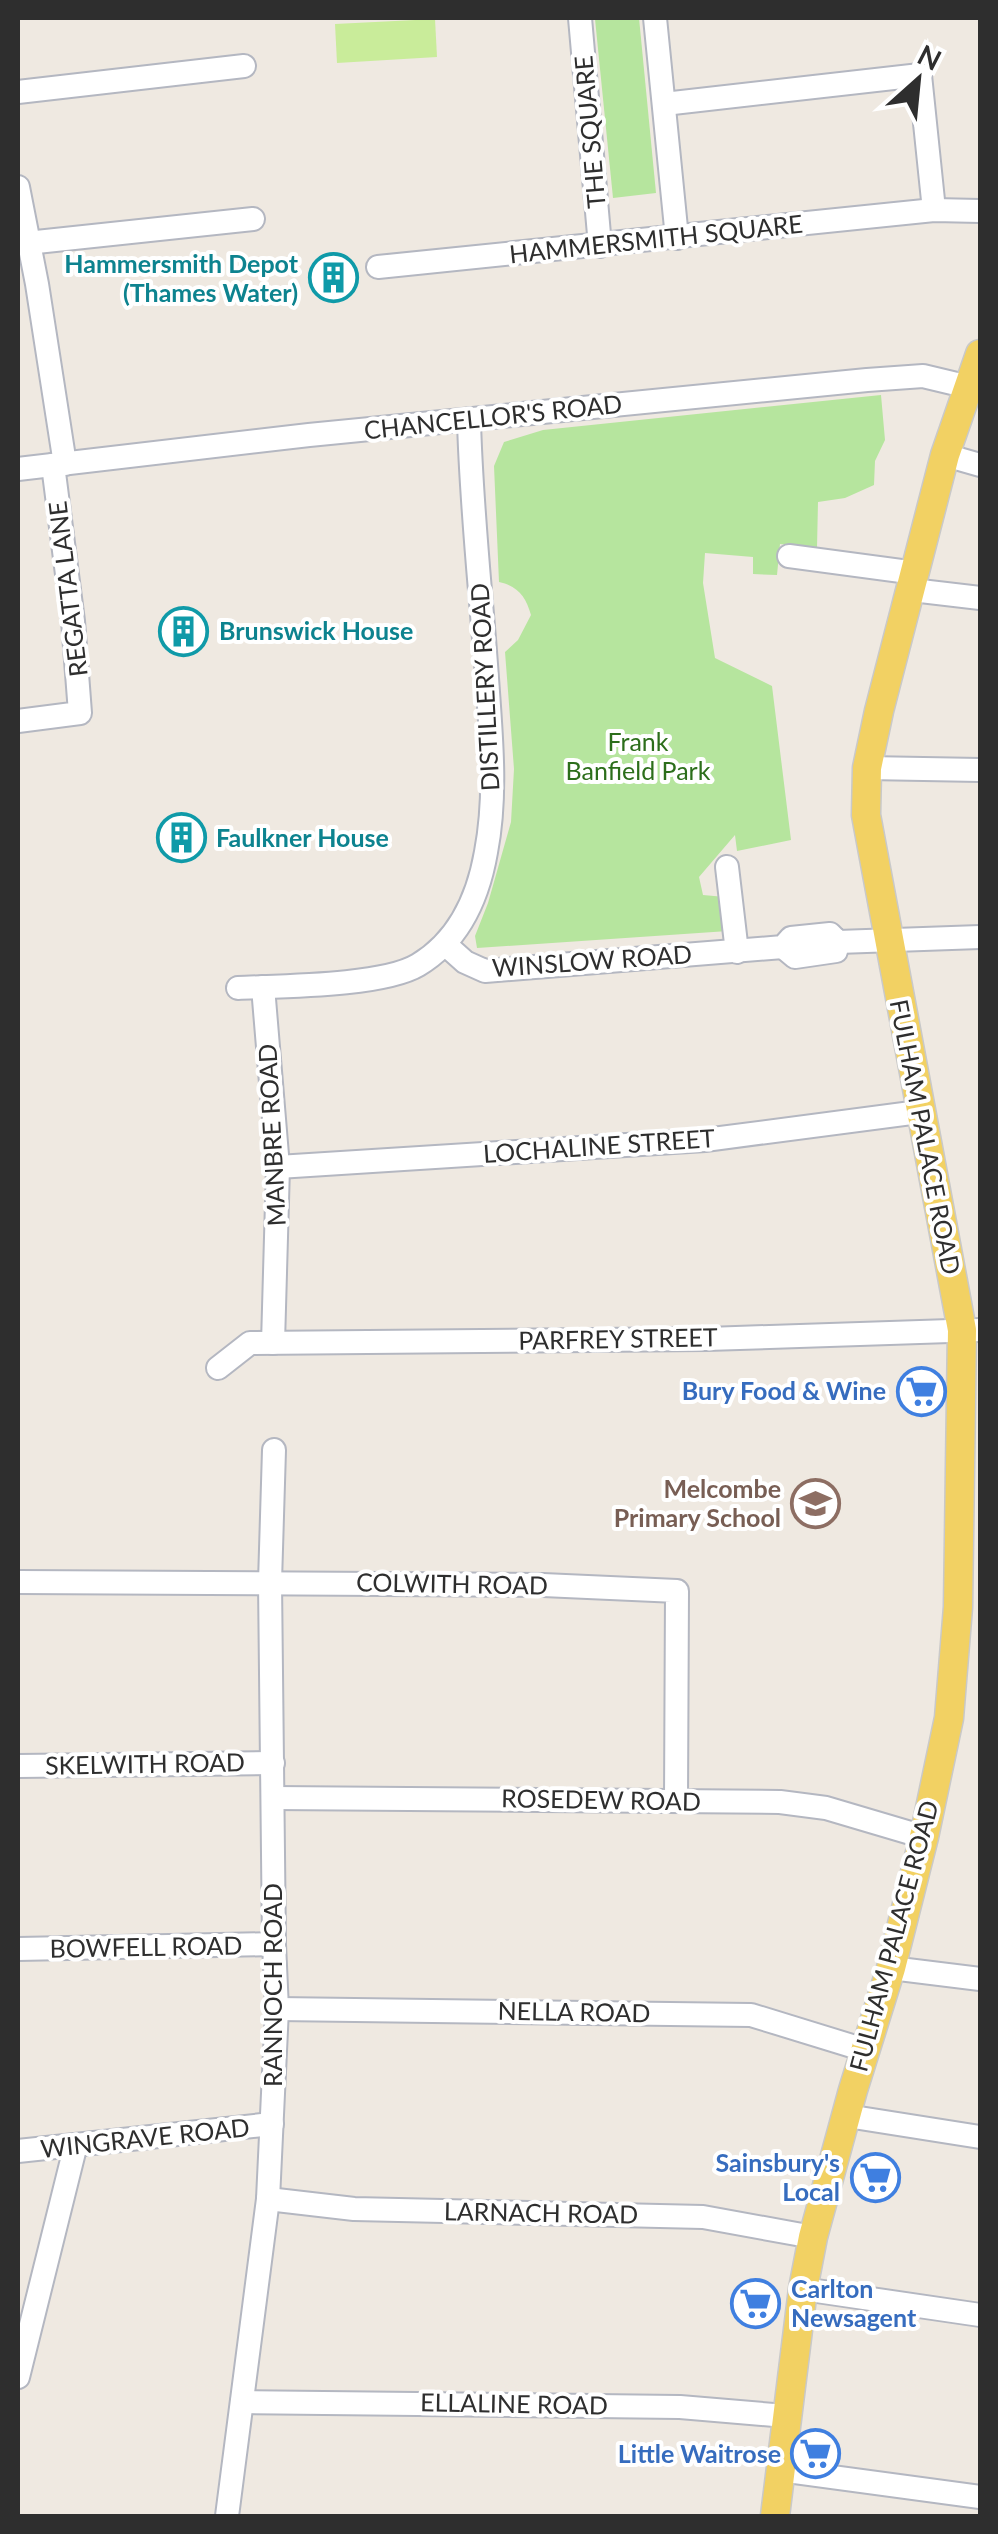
<svg xmlns="http://www.w3.org/2000/svg" width="998" height="2534" font-family="Lato,sans-serif">
<style>
.green{fill:#b6e59e}
.pitch{fill:#c9ec9a}
.lines{fill:none;stroke-linecap:round;stroke-linejoin:round}
.minor-casing{stroke:#b4b7c1;stroke-width:26}
.major-casing{stroke:#c9c9c9;stroke-width:31}
.minor{stroke:#fff;stroke-width:22}
.major{stroke:#f2d163;stroke-width:28}
.labels{text-anchor:middle;stroke-width:8;stroke-linejoin:round;paint-order:stroke}
.street-label{font-size:25px;fill:#2e2e2e;stroke:#fff}
.culture-label{font-size:25px;font-weight:bold;fill:#0d838f;stroke:#fff;text-anchor:start}
.park-label{font-size:25px;fill:#2c6e1b;stroke:#fff}
.shop-label{font-size:25px;font-weight:bold;fill:#366cbe;stroke:#fff;text-anchor:end}
.education-label{font-size:25px;font-weight:bold;fill:#785e54;stroke:#fff;text-anchor:end}
</style>
<rect width="100%" height="100%" fill="#efe9e1"/>
<g class="green">
<polygon points="639,18 656,193 613,198 595,19"/>
<path d="M881 395 885 440 875 461 874 485 845 498 818 502 817 548 780 544 777 575 753 574V557L705 553 703 583 715 658 772 686 791 840 737 851 735 835 699 877 703 895 725 897 728 931 477 948 475 936 488 903 511 822 514 769 505 652 518 640 531 615C526 597 518 586 499 582L494 466 504 442 543 430Z"/>
</g>
<polygon class="pitch" points="435,19 437,57 337,63 335,24"/>
<g class="lines">
<defs>
<g id="minor">
<polyline points="580,18 600,246"/>
<polyline points="655,18 677,238"/>
<polyline points="18,92 244,66"/>
<polyline points="664,104 920,75 934,210"/>
<polyline points="18,187 37,284 65,464"/>
<polyline points="27,243 253,219"/>
<polyline points="378,267 934,210 980,211"/>
<polyline points="945,455 980,465"/>
<polyline points="18,469 309,435 867,380 923,376 969,387"/>
<polyline points="789,556 916,573"/>
<polyline points="912,590 980,598"/>
<polyline points="18,721 80,713 73,621 53,465"/>
<polyline points="867,768 980,770"/>
<polyline points="727,867 737,952"/>
<polyline points="446,945 465,962 485,971 783,947 791,938 830,934 838,942 980,937"/>
<polyline points="783,947 795,957 836,951 838,942"/>
<polyline points="263,987 278,1167 273,1343"/>
<path d="M238 988C281 986 383 986 418 965 458 941 478 898 486 852 497 795 491 736 487 678 481 592 471 506 469 420"/>
<polyline points="278,1167 705,1140 919,1112"/>
<polyline points="218,1368 250,1343 707,1339 980,1330"/>
<polyline points="18,1582 543,1585 677,1591 676,1800"/>
<polyline points="18,1766 273,1763"/>
<polyline points="273,1798 780,1802 826,1808 924,1837"/>
<polyline points="18,1949 274,1944"/>
<polyline points="891,1968 980,1979"/>
<polyline points="277,2009 751,2015 865,2050"/>
<polyline points="847,2116 980,2137"/>
<polyline points="18,2151 272,2124"/>
<polyline points="268,2199 354,2209 703,2217 813,2237"/>
<polyline points="803,2289 980,2315"/>
<polyline points="18,2377 75,2148"/>
<polyline points="242,2402 680,2407 786,2416"/>
<polyline points="780,2470 980,2497"/>
<polyline points="227,2516 268,2199 277,2009 274,1944 270,1582 274,1450"/>
</g>
<polyline id="major" points="775,2516 803,2289 813,2237 853,2090 891,1968 924,1837 949,1718 958,1607 962,1330 866,815 867,768 879,711 945,455 980,354"/>
</defs>
<use href="#minor" class="minor-casing"/>
<use href="#major" class="major-casing"/>
<use href="#minor" class="minor"/>
<use href="#major" class="major"/>
</g>
<defs>
<symbol id="building-ring" viewBox="-11 -11 22 22"><circle r="9.5" fill="#fff" stroke="#0f9aa8" stroke-width="1.5"/><path d="M-4-6H4V6H1V3H-1V6H-4ZM-2.5-4.3h1.7v1.8h-1.7ZM.8-4.3h1.7v1.8H.8ZM-2.5-1h1.7V.8h-1.7ZM.8-1h1.7V.8H.8Z" fill="#0f9aa8"/></symbol>
<symbol id="supermarket-ring" viewBox="-11 -11 22 22"><circle r="9.5" fill="#fff" stroke="#3f7fe0" stroke-width="1.5"/><path d="M-6-5.5h2.5l.6 2H6L4.5 2H-2.5L-4.4-4H-6ZM-1.5 3.2a1.3 1.3 0 1 0 .1 0ZM3 3.2a1.3 1.3 0 1 0 .1 0Z" fill="#3f7fe0"/></symbol>
<symbol id="school-ring" viewBox="-11 -11 22 22"><circle r="9.5" fill="#fff" stroke="#8d6e63" stroke-width="1.5"/><path d="M0-5L7-2L0 1L-7-2ZM-4 1L0 2.5L4 1V4Q0 6-4 4Z" fill="#8d6e63"/></symbol>
</defs>
<g fill-rule="evenodd">
<use href="#building-ring" x="306" y="250" width="55" height="55"/>
<use href="#building-ring" x="156" y="604" width="55" height="55"/>
<use href="#building-ring" x="154" y="810" width="55" height="55"/>
<use href="#supermarket-ring" x="894" y="1364" width="55" height="55"/>
<use href="#school-ring" x="788" y="1476" width="55" height="55"/>
<use href="#supermarket-ring" x="848" y="2150" width="55" height="55"/>
<use href="#supermarket-ring" x="728" y="2276" width="55" height="55"/>
<use href="#supermarket-ring" x="788" y="2426" width="55" height="55"/>
</g>
<g class="labels">
<g class="street-label">
<text transform="translate(590 132) rotate(-95)" y="9">THE SQUARE</text>
<text transform="translate(656 239) rotate(-6)" y="9">HAMMERSMITH SQUARE</text>
<text transform="translate(493 417) rotate(-6)" y="9">CHANCELLOR'S ROAD</text>
<text transform="translate(68 589) rotate(-97)" y="9">REGATTA LANE</text>
<text transform="translate(485 687) rotate(-93)" y="9">DISTILLERY ROAD</text>
<text transform="translate(592 961) rotate(-4)" y="9">WINSLOW ROAD</text>
<text transform="translate(272 1135) rotate(-93)" y="9">MANBRE ROAD</text>
<text transform="translate(925 1137) rotate(79)" y="9">FULHAM PALACE ROAD</text>
<text transform="translate(599 1146) rotate(-4)" y="9">LOCHALINE STREET</text>
<text transform="translate(618 1339) rotate(-1)" y="9">PARFREY STREET</text>
<text transform="translate(452 1584) rotate(1)" y="9">COLWITH ROAD</text>
<text transform="translate(145 1764) rotate(-1)" y="9">SKELWITH ROAD</text>
<text transform="translate(601 1800) rotate(1)" y="9">ROSEDEW ROAD</text>
<text transform="translate(894 1936) rotate(-75)" y="9">FULHAM PALACE ROAD</text>
<text transform="translate(146 1947) rotate(-1)" y="9">BOWFELL ROAD</text>
<text transform="translate(273 1985) rotate(-90)" y="9">RANNOCH ROAD</text>
<text transform="translate(574 2012) rotate(1)" y="9">NELLA ROAD</text>
<text transform="translate(145 2138) rotate(-6)" y="9">WINGRAVE ROAD</text>
<text transform="translate(541 2213) rotate(1)" y="9">LARNACH ROAD</text>
<text transform="translate(514 2404) rotate(1)" y="9">ELLALINE ROAD</text>
</g>
<g class="culture-label">
<text x="298" y="273" text-anchor="end">Hammersmith Depot<tspan x="298" dy="29">(Thames Water)</tspan></text>
<text x="219" y="640">Brunswick House</text>
<text x="216" y="847">Faulkner House</text>
</g>
<g class="park-label">
<text x="638" y="751">Frank<tspan x="638" dy="29">Banfield Park</tspan></text>
</g>
<g class="shop-label">
<text x="886" y="1400">Bury Food &amp; Wine</text>
<text x="840" y="2172">Sainsbury's<tspan x="840" dy="29">Local</tspan></text>
<text x="791" y="2298" text-anchor="start">Carlton<tspan x="791" dy="29">Newsagent</tspan></text>
<text x="781" y="2463">Little Waitrose</text>
</g>
<g class="education-label">
<text x="781" y="1498">Melcombe<tspan x="781" dy="29">Primary School</tspan></text>
</g>
</g>
<rect width="998" height="2534" fill="none" stroke="#2e2e2e" stroke-width="40"/>
<g transform="translate(918 80) rotate(27)" stroke="#ffffff" stroke-width="8" paint-order="stroke">
<path d="M0-8L18 38L0 25L-18 38Z" fill="#2e2e2e"/>
<text y="-15" font-size="28" font-weight="bold" text-anchor="middle" fill="#2e2e2e">N</text>
</g>
</svg>
